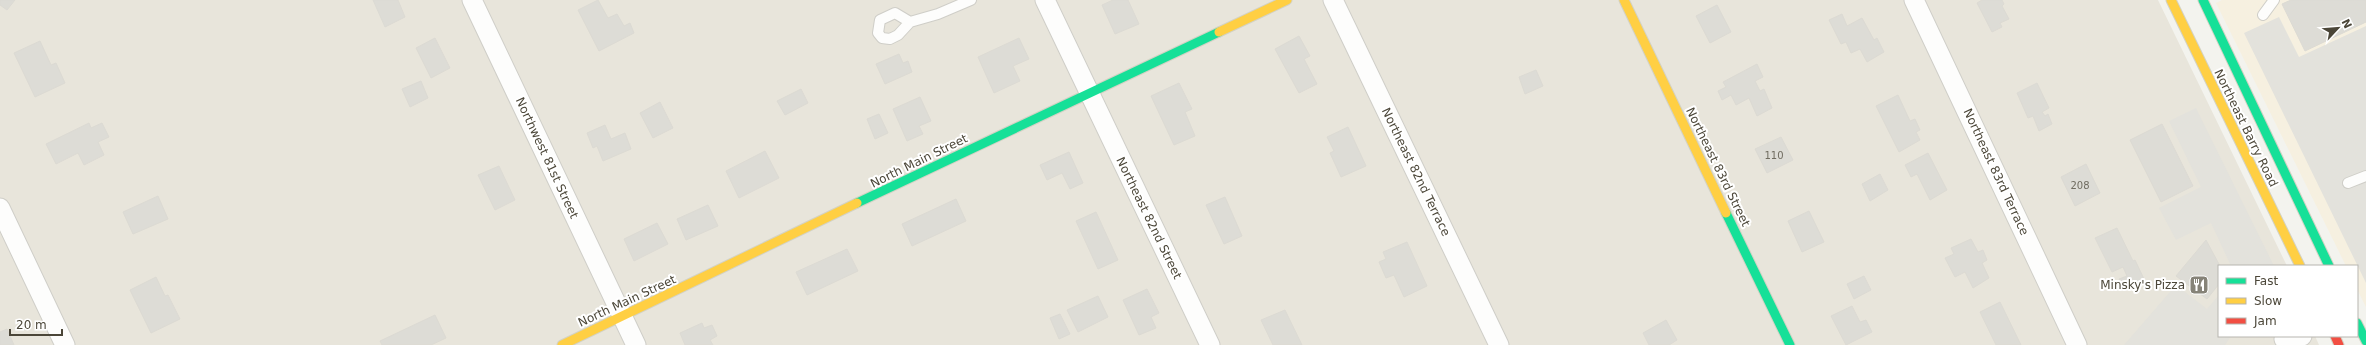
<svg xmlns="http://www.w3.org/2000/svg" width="2366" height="345" font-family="'DejaVu Sans',sans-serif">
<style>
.residential{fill:#e8e5db}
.commercial{fill:#f6f0e0}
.parking{fill:#e3e2dc}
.building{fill:#dddcd6;stroke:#dcdad3}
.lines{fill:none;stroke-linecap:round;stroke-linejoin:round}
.lane-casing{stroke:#cfcec8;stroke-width:12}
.street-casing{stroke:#cfcec8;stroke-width:21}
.fast-casing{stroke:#d3d2c4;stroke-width:11}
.slow-casing{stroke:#d3d2c4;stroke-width:11}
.jam-casing{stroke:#d3d2c4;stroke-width:11}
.lane{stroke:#fdfdfc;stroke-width:10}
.street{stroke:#fdfdfc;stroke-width:19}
.fast{stroke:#16e098;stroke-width:9}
.slow{stroke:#ffcf43;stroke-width:9}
.jam{stroke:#f24e42;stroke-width:9}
.labels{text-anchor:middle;stroke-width:4;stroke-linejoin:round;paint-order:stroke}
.number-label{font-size:10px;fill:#706c60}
.street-label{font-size:12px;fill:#4b4638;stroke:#fff}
.poi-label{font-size:12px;fill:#4b4638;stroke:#fff;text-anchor:end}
</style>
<rect width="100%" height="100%" fill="#f3f3ee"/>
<polygon class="residential" points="0,0 2158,0 2287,266 2219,266 2219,336 2315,336 2319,345 0,345"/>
<polygon class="commercial" points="2222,0 2366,0 2366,307 2357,289 2357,266 2346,266 2216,3"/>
<g class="parking">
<polygon points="2279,17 2299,57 2366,26 2366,283 2244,33"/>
<polygon points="2196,108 2274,266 2231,266 2211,223 2176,240 2159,208 2201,187 2169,121"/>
<polygon points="2176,285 2207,309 2219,295 2219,336 2231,336 2225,345 2124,345"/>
</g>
<g class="building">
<polygon points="0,0 15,0 7,10 0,5"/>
<polygon points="373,0 398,0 405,17 385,27"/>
<polygon points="598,0 608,18 617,14 624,26 630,23 634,33 599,51 578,10"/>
<polygon points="1113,0 1128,0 1139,24 1115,34 1102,5"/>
<polygon points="1982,0 2002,0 2004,4 2002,6 2009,19 2000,23 2002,27 1992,32 1977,3"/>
<polygon points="2291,0 2366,0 2366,22 2305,51 2282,4"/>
<polygon points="1717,5 1731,32 1710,43 1696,16"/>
<polygon points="1842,14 1847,26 1862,18 1874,40 1877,38 1884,52 1867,62 1860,49 1851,53 1846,42 1841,44 1829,20"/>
<polygon points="1299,36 1310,56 1304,59 1317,84 1299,93 1275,49"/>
<polygon points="435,38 450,68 431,78 416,48"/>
<polygon points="1019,38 1029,59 1013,66 1020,81 994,93 978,57"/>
<polygon points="40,41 51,65 56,63 65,83 35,97 14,53"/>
<polygon points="899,54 903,63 908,61 912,72 885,84 876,64"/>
<polygon points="1757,64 1763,77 1755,81 1760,91 1764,89 1772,108 1757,116 1749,98 1736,105 1731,95 1722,100 1718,91 1726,87 1723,82"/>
<polygon points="1536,70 1543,86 1525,94 1519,77"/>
<polygon points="421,81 428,98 410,107 402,89"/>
<polygon points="1179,83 1192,109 1185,112 1195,136 1174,145 1151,96"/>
<polygon points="2037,83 2049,108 2042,112 2045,116 2048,114 2052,124 2039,131 2033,116 2028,118 2017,93"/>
<polygon points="801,89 808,103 785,115 777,101"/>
<polygon points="1898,95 1910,121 1915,119 1920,130 1916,132 1920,140 1899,152 1876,106"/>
<polygon points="920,97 931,121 919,126 923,134 907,141 893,109"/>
<polygon points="660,102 673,128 653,138 640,113"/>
<polygon points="879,114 888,133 875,139 867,119"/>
<polygon points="89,123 91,128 102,123 109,137 98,142 104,155 84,165 78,153 56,164 46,144"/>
<polygon points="2162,124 2193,186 2161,202 2130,140"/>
<polygon points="605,125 611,139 625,133 631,149 603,161 597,146 593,148 587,133"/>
<polygon points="1348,127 1366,166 1341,177 1330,153 1334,151 1327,137"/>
<polygon points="1781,137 1793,160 1767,173 1755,149"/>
<polygon points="765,151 779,178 739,198 726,171"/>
<polygon points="1069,152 1083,183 1070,189 1062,173 1047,180 1040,165"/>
<polygon points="1928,153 1947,190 1930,200 1917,174 1911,177 1905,165"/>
<polygon points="2086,164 2100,193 2075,206 2061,177"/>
<polygon points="499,166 515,200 495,210 478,175"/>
<polygon points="1880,174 1888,190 1870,201 1862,184"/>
<polygon points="158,196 168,219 133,234 123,212"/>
<polygon points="1225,197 1242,236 1224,244 1206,205"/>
<polygon points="956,199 966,221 912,246 902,224"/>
<polygon points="708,205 718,226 686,240 677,219"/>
<polygon points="1809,211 1824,242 1802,252 1788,221"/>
<polygon points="1096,212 1118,260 1098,269 1076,221"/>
<polygon points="657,223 668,244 634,261 624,239"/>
<polygon points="2117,228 2133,261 2135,260 2144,279 2124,289 2119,279 2127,276 2123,267 2112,272 2095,238"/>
<polygon points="1971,239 1978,252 1983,250 1987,260 1982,263 1989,278 1973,288 1965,272 1955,277 1945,258 1954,254 1951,248"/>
<polygon points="2206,240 2220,266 2219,284 2207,299 2176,276"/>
<polygon points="1407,242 1427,286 1404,297 1394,275 1386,278 1379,262 1386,259 1383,252"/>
<polygon points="847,249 858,271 807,295 796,272"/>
<polygon points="1864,276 1871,290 1854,299 1847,284"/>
<polygon points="156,277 165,296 168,295 180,319 151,333 130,290"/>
<polygon points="1147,289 1159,313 1151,317 1156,328 1139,335 1123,300"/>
<polygon points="1098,296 1108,317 1078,332 1067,310"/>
<polygon points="2000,302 2021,345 1996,345 1980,312"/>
<polygon points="1852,306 1860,322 1866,320 1872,332 1846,345 1831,316"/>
<polygon points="1285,310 1302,345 1273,345 1261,320"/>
<polygon points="1060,314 1070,334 1059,339 1050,318"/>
<polygon points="435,315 446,338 431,345 382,345 380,341"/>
<polygon points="1666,320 1677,340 1669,345 1649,345 1643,333"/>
<polygon points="702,323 704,328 712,325 717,336 710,340 713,345 685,345 680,333"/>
<polygon points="7,329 14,345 0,345 0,332"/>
</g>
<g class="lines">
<defs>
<g id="lane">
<polyline points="2263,15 2274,0"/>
<polyline points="910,22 895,13 880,20 878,33 882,38 890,39 898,35 910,22 938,14 971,0"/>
<polyline points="2348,183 2366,176"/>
</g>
<g id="street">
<polyline points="472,0 636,345"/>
<polyline points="1045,0 1210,345"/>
<polyline points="1333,0 1499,345"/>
<polyline points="1914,0 2077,345"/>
<polyline points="0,208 65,345"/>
<polyline points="2284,339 2302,336"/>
</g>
<g id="fast">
<polyline points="2203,0 2329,266"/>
<polyline points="857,203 1219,32"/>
<polyline points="1726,213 1790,345"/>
<polyline points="2357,323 2366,341"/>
</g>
<g id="slow">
<polyline points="1624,0 1726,213"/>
<polyline points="2171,0 2300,266"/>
<polyline points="1219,32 1287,0"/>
<polyline points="562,345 857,203"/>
</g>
<polyline id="jam" points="2335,336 2339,345"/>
</defs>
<use href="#lane" class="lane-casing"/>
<use href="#street" class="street-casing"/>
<use href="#fast" class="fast-casing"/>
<use href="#slow" class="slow-casing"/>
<use href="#jam" class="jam-casing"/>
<use href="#lane" class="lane"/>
<use href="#street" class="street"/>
<use href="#fast" class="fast"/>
<use href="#slow" class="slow"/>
<use href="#jam" class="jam"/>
</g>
<defs>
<symbol id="restaurant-square" viewBox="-11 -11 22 22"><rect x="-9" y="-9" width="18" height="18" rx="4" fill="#868378" stroke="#fff"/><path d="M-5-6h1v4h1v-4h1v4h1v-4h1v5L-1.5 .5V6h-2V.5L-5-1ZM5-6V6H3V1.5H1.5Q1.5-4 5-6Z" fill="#fff"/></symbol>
</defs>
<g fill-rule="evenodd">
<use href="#restaurant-square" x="2188" y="274" width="22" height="22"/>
</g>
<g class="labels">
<g class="number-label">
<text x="1774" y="159">110</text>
<text x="2080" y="189">208</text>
</g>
<g class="street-label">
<text transform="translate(2246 128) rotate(64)" y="4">Northeast Barry Road</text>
<text transform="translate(547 158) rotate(65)" y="4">Northwest 81st Street</text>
<text transform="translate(919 161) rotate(-26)" y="4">North Main Street</text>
<text transform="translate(1718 167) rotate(64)" y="4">Northeast 83rd Street</text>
<text transform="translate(1416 172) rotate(64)" y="4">Northeast 82nd Terrace</text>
<text transform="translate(1996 172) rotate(65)" y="4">Northeast 83rd Terrace</text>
<text transform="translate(1149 218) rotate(64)" y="4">Northeast 82nd Street</text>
<text transform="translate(627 301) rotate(-25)" y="4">North Main Street</text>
</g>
<g class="poi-label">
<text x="2185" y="289">Minsky's Pizza</text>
</g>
</g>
<rect x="2218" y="265" width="140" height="72" fill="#ffffff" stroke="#b7b5af"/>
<rect x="2226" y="278" width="20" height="6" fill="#16e098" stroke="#b7b5af"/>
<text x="2254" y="285" font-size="12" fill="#4b4638">Fast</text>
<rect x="2226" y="298" width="20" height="6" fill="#ffcf43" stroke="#b7b5af"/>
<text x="2254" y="305" font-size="12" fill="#4b4638">Slow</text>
<rect x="2226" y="318" width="20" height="6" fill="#f24e42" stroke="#b7b5af"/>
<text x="2254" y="325" font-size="12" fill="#4b4638">Jam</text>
<g transform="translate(2338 28) rotate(64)" stroke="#ffffff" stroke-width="3" paint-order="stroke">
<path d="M0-3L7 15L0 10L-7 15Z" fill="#4b4638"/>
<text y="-6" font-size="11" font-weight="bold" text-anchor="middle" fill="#4b4638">N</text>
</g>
<path d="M10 329v6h52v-6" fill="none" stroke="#4b4638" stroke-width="2"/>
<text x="16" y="329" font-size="12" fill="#4b4638" stroke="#ffffff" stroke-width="3" paint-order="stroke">20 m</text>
</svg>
